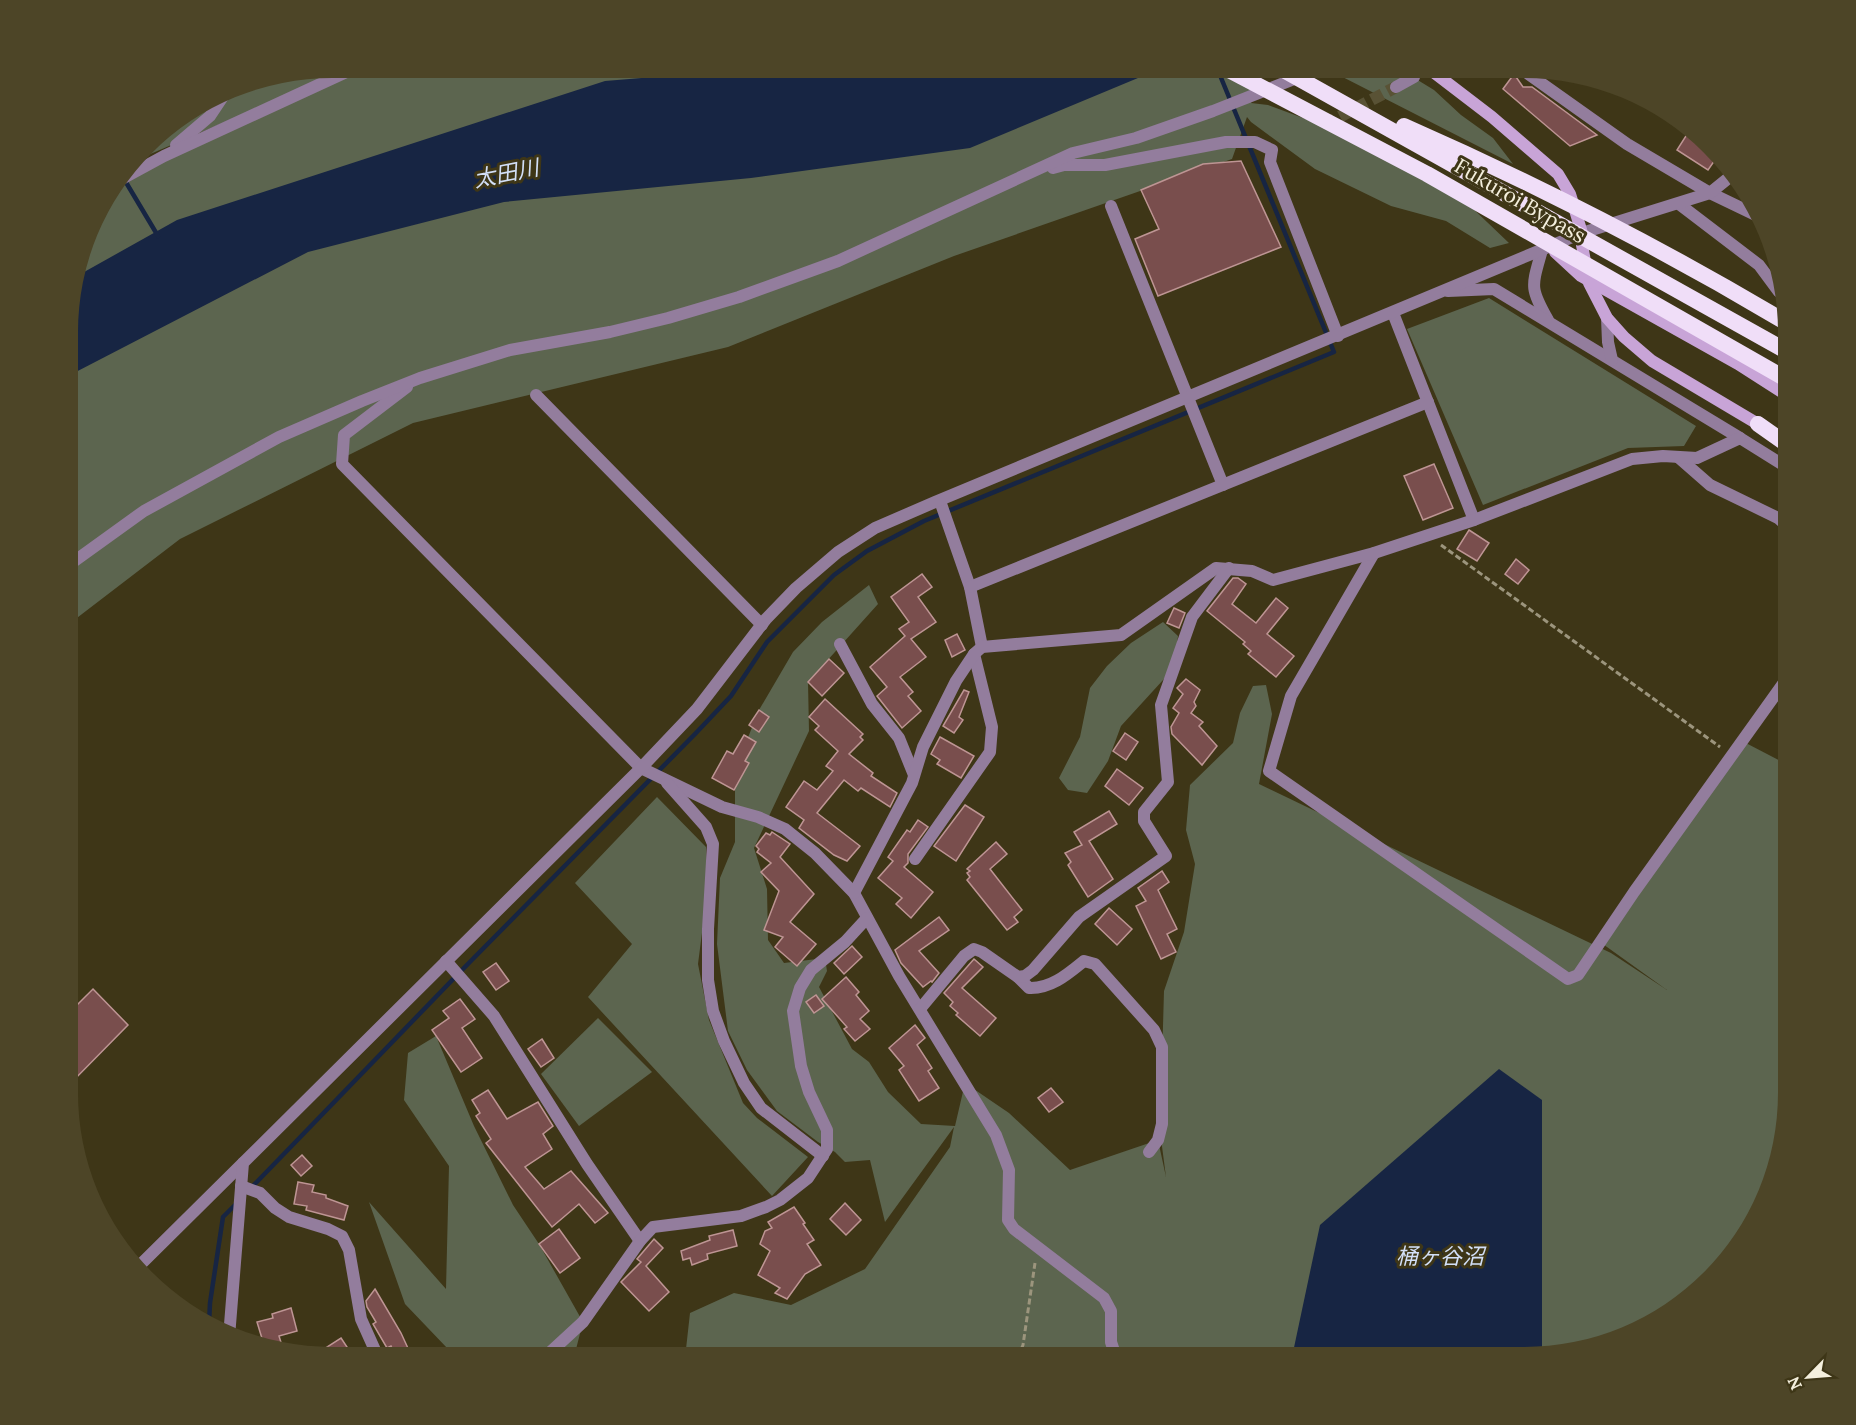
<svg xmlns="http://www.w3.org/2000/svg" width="1856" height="1425" font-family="Lora,'Noto Sans JP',serif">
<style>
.green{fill:#5c654f}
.water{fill:#172543}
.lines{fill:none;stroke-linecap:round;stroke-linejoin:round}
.stream{stroke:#172543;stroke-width:4.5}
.building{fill:#794e4d;stroke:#be9594;stroke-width:1.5}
.minor-tunnel{stroke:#595235;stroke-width:12;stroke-dasharray:12 6;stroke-linecap:butt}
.path{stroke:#9c957d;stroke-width:3;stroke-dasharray:6 3;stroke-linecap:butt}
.minor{stroke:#937d9d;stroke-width:12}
.tertiary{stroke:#937d9d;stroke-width:12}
.secondary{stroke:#c8a4d7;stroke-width:12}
.trunk{stroke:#f0def8;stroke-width:16}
.secondary-bridge{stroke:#c8a4d7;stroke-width:12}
.trunk-bridge{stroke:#f0def8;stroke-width:16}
.labels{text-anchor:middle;stroke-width:6;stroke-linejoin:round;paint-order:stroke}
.street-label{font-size:21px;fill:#f4efdd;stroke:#3e3617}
.water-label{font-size:22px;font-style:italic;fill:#d2dff7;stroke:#3e3617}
</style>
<rect width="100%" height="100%" fill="#3e3617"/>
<g class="green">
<polygon points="332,68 1263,68 1251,103 1268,105 1322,125 1465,201 1509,243 1490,248 1446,221 1391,206 1315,169 1251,122 1247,117 1232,159 954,256 728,347 413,423 180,539 69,624 70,297 103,200 117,183 339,73 134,161 158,133 247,82"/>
<polygon points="1325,68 1398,68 1434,90 1461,115 1493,138 1513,164"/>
<polygon points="1489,298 1696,426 1684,446 1628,448 1483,505 1407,329"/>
<polygon points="869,585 878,604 808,682 809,731 754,848 767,889 768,940 784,963 825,958 827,971 819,987 852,1049 869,1062 888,1092 921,1124 955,1126 965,1083 1009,1113 1070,1170 1158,1140 1166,1177 1160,1131 1164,991 1184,932 1195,864 1186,830 1190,785 1233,743 1240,713 1253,686 1266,685 1272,714 1259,784 1611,953 1667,990 1600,942 1742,741 1788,765 1788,1111 1768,1195 1723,1267 1641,1330 1542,1353 1542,1100 1298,1357 683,1357 686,1349 690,1313 734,1293 791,1305 865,1269 950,1147 954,1127 885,1222 870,1160 845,1162 835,1152 818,1142 777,1111 747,1070 728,1031 717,944 720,878 735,842 735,770 759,710 793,652 822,622"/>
<polygon points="1163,622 1178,636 1174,668 1121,726 1108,761 1087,793 1068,790 1059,778 1080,737 1090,688 1107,666 1131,643"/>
<polygon points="657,797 706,847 708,886 698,964 709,1020 743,1103 757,1118 808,1157 772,1196 588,997 632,944 575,883"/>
<polygon points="598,1018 652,1072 579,1126 541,1074"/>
<polygon points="436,1036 474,1126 513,1205 539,1244 583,1322 574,1357 452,1357 448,1349 405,1304 369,1202 446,1289 449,1166 404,1100 408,1053"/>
</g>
<g class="water">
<polygon points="764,68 1162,68 970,148 751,178 504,202 308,252 70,375 70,297 77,276 177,220 605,81"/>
<polygon points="1499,1069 1542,1100 1542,1353 1524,1357 1292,1357 1320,1225"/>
</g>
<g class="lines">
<g class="stream">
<polyline points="124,179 158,236"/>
<polyline points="250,1189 461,971 696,733 731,696 767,642 834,575 867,551 924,521 1334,352 1217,68"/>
<polyline points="209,1324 210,1303 223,1217 236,1204"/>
</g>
</g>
<g class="building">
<polygon points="1514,74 1523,87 1532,87 1597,135 1570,146 1503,89"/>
<polygon points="1691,128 1698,133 1717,157 1708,170 1677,150"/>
<polygon points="1241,161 1281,247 1158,296 1135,239 1159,229 1141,190 1203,164"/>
<polygon points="1434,464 1453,508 1423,520 1404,476"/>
<polygon points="1469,530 1489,543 1477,561 1457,549"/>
<polygon points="1516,559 1529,570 1518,584 1505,574"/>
<polygon points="922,574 932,587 918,597 936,622 911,639 926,657 900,677 913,692 908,696 921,711 902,728 877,696 887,687 870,667 905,636 899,629 909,622 891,597"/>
<polygon points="1233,578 1238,578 1246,584 1232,604 1256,623 1276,598 1288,608 1267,634 1294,656 1276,677 1248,654 1251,651 1243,644 1245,642 1207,611"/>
<polygon points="1174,608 1185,613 1179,628 1167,623"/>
<polygon points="957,634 965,650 952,657 945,640"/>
<polygon points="829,659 844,673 822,696 808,682"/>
<polygon points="1186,679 1200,690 1194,702 1196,706 1191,713 1203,722 1199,726 1217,746 1202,765 1172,734 1171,727 1179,713 1173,708 1183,694 1177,688"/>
<polygon points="964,690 969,692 959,717 963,720 954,733 943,726"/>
<polygon points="825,699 863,734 860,737 863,740 849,754 873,773 871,776 897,793 890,807 861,788 858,791 844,780 817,813 860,846 847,861 834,855 799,828 804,820 786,807 804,781 817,790 833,771 826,766 838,751 815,730 819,726 809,717"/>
<polygon points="759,710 769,717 759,732 749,725"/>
<polygon points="1125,733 1138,742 1126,760 1113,751"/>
<polygon points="744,735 756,742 745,761 749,763 734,790 712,778 727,751 733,754"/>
<polygon points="940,737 974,756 961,778 937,764 940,760 931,754"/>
<polygon points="1117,769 1143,788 1129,805 1105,786"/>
<polygon points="965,805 984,817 956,861 934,846"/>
<polygon points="1109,811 1117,824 1089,841 1113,879 1088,897 1068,865 1071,862 1065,853 1082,845 1074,832"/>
<polygon points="918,820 928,827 908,854 908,863 904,867 933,892 911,918 896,904 902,898 878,878 893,861 888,857 907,830 910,832"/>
<polygon points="772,832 790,844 780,857 814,894 790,922 816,944 797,966 775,947 783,937 764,930 779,891 761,872 771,863 757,852 759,849 756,846 766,833 770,835"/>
<polygon points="996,842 1007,854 990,869 1022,910 1014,917 1018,922 1007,930 967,880 970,877 967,873 970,871 967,869"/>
<polygon points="1162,871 1169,882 1158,890 1177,929 1167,934 1176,952 1161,959 1136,906 1146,901 1138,888"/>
<polygon points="1109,908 1132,929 1117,945 1095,924"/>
<polygon points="939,917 949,930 919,951 939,973 932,982 931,981 923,987 901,963 895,950"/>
<polygon points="852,946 862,957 844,974 834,963"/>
<polygon points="974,959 983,967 962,988 996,1018 980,1036 956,1015 958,1013 950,1006 953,1002 944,993"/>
<polygon points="496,963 509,981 496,990 483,972"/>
<polygon points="846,977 859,992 856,995 869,1011 860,1019 870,1029 855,1041 844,1029 847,1027 822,999"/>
<polygon points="93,989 128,1025 68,1086 68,1014"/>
<polygon points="816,995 824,1006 814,1013 806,1002"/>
<polygon points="460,999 475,1019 462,1028 482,1058 461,1072 432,1030 449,1018 443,1011"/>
<polygon points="915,1025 925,1038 917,1045 932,1068 928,1071 939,1088 919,1101 899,1070 904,1066 889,1048"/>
<polygon points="542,1039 554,1058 541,1067 528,1049"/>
<polygon points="1051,1088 1063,1102 1049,1112 1038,1098"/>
<polygon points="488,1090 507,1119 538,1102 553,1126 543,1134 552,1149 525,1167 544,1189 571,1171 608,1213 595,1223 579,1204 552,1227 486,1143 491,1139 476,1116 480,1113 472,1100"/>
<polygon points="302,1155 312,1166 301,1176 291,1165"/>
<polygon points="298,1182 314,1185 312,1192 326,1195 326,1198 348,1206 344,1220 306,1210 307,1206 294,1204"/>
<polygon points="845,1203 861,1220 846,1235 830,1219"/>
<polygon points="794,1207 805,1223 803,1224 814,1240 807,1244 821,1265 805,1274 787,1299 775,1293 780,1288 758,1275 770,1251 760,1244 765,1231 772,1228 768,1222"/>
<polygon points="559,1229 580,1258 560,1273 539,1244"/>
<polygon points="733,1230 737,1246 707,1254 708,1259 692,1265 690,1258 683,1260 681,1251 710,1240 709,1236"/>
<polygon points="654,1239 663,1248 646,1266 669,1292 649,1311 621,1282 641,1262 637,1259"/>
<polygon points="375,1289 401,1333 412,1357 396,1357 391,1346 387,1348 373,1324 376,1322 367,1307 366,1301"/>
<polygon points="291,1308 297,1331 279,1336 283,1349 264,1345 257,1322 273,1318 272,1314"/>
<polygon points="341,1338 349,1350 340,1357 313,1356"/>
</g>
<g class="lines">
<polyline class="minor-tunnel" points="1324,125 1396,87"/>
<g class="path">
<polyline points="1441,545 1720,747"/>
<polyline points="1018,1357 1023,1345 1035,1263"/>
</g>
<g class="minor">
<polyline points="1520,68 1627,144 1710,193"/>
<polyline points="1396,87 1414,77"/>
<polyline points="176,145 210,116 224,95"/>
<polyline points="1053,168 1064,165 1105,165 1226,142 1255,142 1272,150 1270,162 1338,336"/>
<polyline points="118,181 164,156 355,68"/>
<polyline points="1679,204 1759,265 1779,292"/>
<polyline points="1111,206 1223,485"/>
<path d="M1542 250C1532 286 1529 287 1548 320"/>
<polyline points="1448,291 1494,289 1740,438"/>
<polyline points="1393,313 1474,520"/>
<polyline points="1607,318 1608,342 1612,360"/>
<polyline points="407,387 344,435 342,464 641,768 722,807 758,817 785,829 815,853 854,893 899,976 996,1135 1009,1170 1008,1220 1014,1229 1104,1298 1111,1311 1111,1342 1116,1357"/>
<polyline points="536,395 762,625"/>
<polyline points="1678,457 1710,485 1778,518 1788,527"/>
<polyline points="940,501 970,587 982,647"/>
<polyline points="1374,553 1291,696 1269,771 1568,979 1578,975 1634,892 1788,677"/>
<polyline points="69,565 144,511 279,437 362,401 420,378 510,350 610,332 668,318 739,297 838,261 1073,153 1136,138 1213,111 1322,68"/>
<polyline points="970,587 1428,402"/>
<polyline points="840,644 872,704 899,738 914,775"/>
<polyline points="667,783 706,827 713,844 708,929 708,980 713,1011 724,1041 744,1083 761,1108 823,1156"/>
<polyline points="915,859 990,752 992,727 974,654"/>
<polyline points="854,893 912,783 923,747 956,681 974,654 982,647 1121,635 1216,568 1252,571 1273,580 1374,553 1474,520 1632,459 1663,456 1697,458 1740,438 1788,468"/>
<polyline points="446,961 494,1016 587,1164 640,1241"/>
<path d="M1018 977 1029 988C1051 989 1068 974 1084 961L1095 964 1154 1030 1162 1047V1124L1158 1140 1149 1152"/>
<polyline points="920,1009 964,956 974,949 982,952 1018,977 1025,976 1033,970 1079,917 1166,856 1144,821 1144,812 1168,782 1161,705 1192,617 1229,568"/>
<polyline points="241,1186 260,1193 275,1208 289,1217 328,1229 342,1236 349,1250 361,1319 378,1357"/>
<polyline points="138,1267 243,1163"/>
<polyline points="545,1357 583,1322 640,1241 653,1227 741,1216 766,1207 780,1200 808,1178 827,1149 827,1130 809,1092 801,1066 793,1011 800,988 811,970 845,942 867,918"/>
</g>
<g class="tertiary">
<polyline points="1710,193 1762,218"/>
<polyline points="229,1337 243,1163 641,768 697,709 766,619 796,588 838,552 875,528 935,502 1582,233 1710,193 1731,176"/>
</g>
<polyline class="secondary" points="1428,68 1492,117 1558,174 1570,194 1582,233 1582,245 1589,283 1607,318 1624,337 1652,361 1763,427"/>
<polyline class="trunk" points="1758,424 1788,445"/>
<polyline class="secondary-bridge" points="1555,252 1581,276 1738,364 1788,396"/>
<g class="trunk-bridge">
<polyline points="1225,68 1427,174 1788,380"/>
<polyline points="1280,68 1788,352"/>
<path d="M1404 126C1536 184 1663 249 1787 323"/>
</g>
</g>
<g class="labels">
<g class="street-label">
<text transform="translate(1520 201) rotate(30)" y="7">Fukuroi Bypass</text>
</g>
<g class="water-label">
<text transform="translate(506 173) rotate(-11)" y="8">太田川</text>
<text x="1440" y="1264">桶ヶ谷沼</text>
</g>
</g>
<path d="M0 0H1856V1425H0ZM332 78H1524A254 254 0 0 1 1778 332V1093A254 254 0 0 1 1524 1347H332A254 254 0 0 1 78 1093V332A254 254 0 0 1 332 78Z" fill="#4d4527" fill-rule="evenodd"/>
<g transform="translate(1808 1377) rotate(245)" stroke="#3e3617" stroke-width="4.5" paint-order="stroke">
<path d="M0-4.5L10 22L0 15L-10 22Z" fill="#f4efdd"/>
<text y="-9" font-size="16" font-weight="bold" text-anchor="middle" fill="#f4efdd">N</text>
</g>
</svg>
